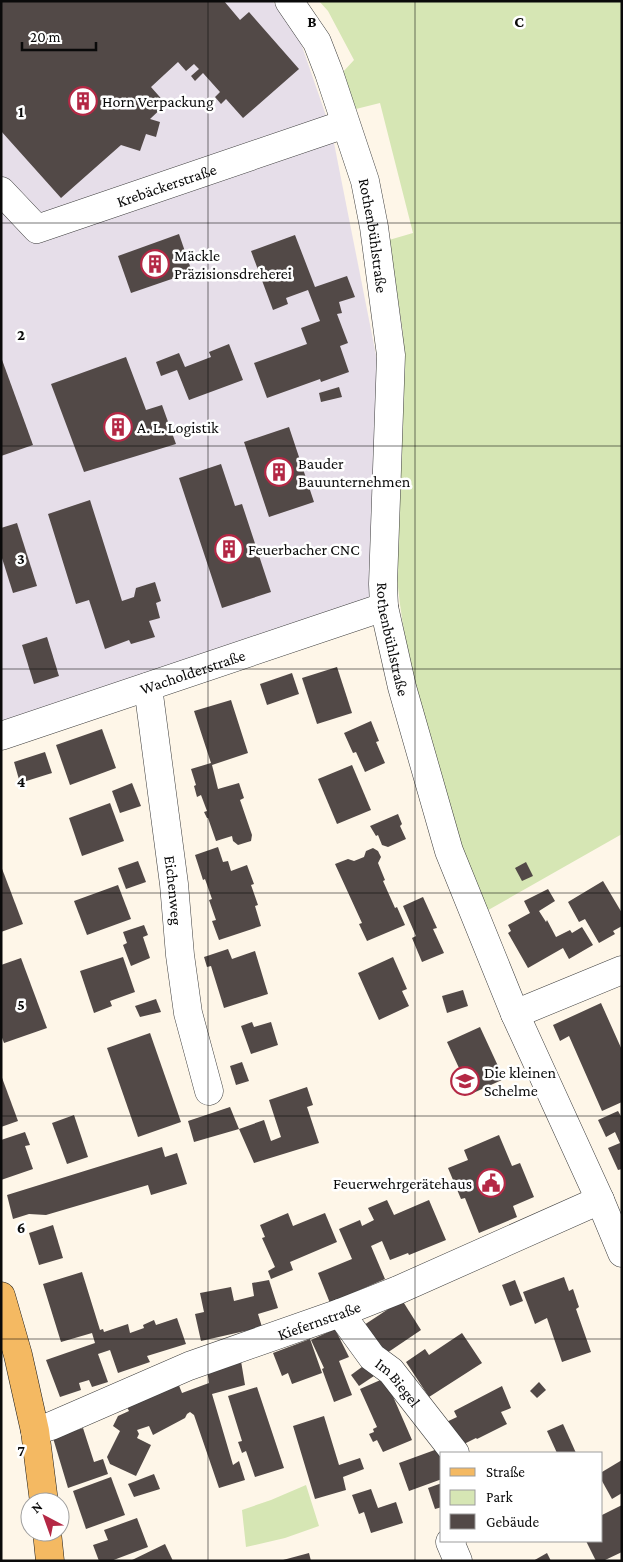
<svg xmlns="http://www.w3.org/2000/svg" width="623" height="1562" font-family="'Crimson Pro',serif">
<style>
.industrial{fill:#e6dee9}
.green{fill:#d6e6b4}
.building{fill:#524947}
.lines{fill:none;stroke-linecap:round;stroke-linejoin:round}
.minor-casing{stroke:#3d3d3d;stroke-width:29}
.major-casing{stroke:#1b1b1b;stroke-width:29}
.minor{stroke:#fff;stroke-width:28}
.major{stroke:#f4b962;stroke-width:28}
.grid{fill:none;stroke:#0a0a0a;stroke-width:1;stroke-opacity:0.55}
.labels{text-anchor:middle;stroke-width:5;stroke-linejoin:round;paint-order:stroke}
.poi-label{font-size:16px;fill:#0a0a0a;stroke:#fff;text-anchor:start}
.street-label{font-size:16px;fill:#0a0a0a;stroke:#fff}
.grid-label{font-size:16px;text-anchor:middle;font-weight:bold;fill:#0a0a0a;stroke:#fff;stroke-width:5;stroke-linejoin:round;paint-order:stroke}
</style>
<rect width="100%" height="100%" fill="#fef6e8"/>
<polygon class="industrial" points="1,1 272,1 295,26 332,133 377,360 369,609 1,729"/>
<g class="green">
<path d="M319 1H622V834L483 913C449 803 407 692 397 577L403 333 389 240 413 233 380 103 356 109 342 73 354 60 328 11Z"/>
<polygon points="306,1485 319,1526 285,1538 246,1547 242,1510 271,1500"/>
</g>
<g class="building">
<polygon points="1,1 224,1 240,20 249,12 299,69 243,118 226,99 221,104 215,97 220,92 203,73 195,81 191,76 199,69 194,64 186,71 178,62 151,87 166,104 150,119 160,122 156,137 146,134 140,151 121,145 61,198 1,131"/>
<polygon points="179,234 192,272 131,293 118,256"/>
<polygon points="295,235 315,287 347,276 355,297 339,302 342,313 337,314 348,343 340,346 349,372 321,382 320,379 267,398 254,363 307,344 301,328 320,321 308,290 286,298 288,304 273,310 251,251"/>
<polygon points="229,344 243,380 189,400 177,370 161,376 156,362 179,353 185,367 211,357 209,352"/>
<polygon points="1,357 33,445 1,456"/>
<polygon points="126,357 146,410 162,405 176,444 84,472 51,384"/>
<polygon points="339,387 342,397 321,402 319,393"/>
<polygon points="289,427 314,502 269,517 244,442"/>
<polygon points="221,464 235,506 242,504 271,592 222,608 179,478"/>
<polygon points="90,500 122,601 134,597 136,588 155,582 161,601 156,603 160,618 149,621 155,637 131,644 129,640 105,649 89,600 76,604 48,514"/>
<polygon points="17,523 37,586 13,593 1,555 1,528"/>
<polygon points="47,637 59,676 34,684 22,645"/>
<polygon points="337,667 352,713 317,724 302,678"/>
<polygon points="292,673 299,694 267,705 260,684"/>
<polygon points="231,700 248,753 212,765 218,789 239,783 244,798 240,800 252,835 251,841 238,845 233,841 232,836 216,841 208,818 207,818 204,812 207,811 201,795 197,797 194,786 196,785 191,769 211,763 194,711"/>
<polygon points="371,721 379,741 376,742 385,763 365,772 356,752 353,753 344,733"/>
<polygon points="102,729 116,768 70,785 56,745"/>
<polygon points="45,752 52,773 20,783 14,762"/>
<polygon points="352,765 371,810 337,824 318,779"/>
<polygon points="132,783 141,806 120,813 112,791"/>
<polygon points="110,803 124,841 82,856 69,818"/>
<polygon points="398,814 402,824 400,826 406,839 388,847 382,845 378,835 376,836 370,826"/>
<polygon points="218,847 223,862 228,861 231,871 247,865 254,884 251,885 258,905 255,906 261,926 219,940 212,921 216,920 209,900 212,899 205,879 203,880 195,855"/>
<polygon points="373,848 378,851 381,857 378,863 385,880 383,881 395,908 397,907 405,925 367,941 359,924 362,923 335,864 348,859 354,861 364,857 366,851"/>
<polygon points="138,861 146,882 126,889 118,868"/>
<polygon points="526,862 533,876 522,881 515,868"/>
<polygon points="1,866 23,924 1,932"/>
<polygon points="603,881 622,913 622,926 613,931 615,934 599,943 585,919 579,922 568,902"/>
<polygon points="118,885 131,919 87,935 74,901"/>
<polygon points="548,889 555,901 539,911 546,922 547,920 556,937 570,930 572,933 582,927 593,945 569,959 563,948 528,968 508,933 511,931 508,925 530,913 524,901"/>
<polygon points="423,897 437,928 433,929 444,953 422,962 412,938 416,936 403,906"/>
<polygon points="144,925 148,935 143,937 150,958 131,966 123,945 127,943 123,932"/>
<polygon points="228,949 232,959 255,951 268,994 224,1008 211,966 207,967 204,957"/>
<polygon points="123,957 135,992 110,1001 112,1006 94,1013 80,971"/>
<polygon points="393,957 407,989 402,991 409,1006 379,1020 358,973"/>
<polygon points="21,958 47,1028 4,1043 1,1035 1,965"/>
<polygon points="463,990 468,1006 447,1013 442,996"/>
<polygon points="156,999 161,1012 140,1017 135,1006"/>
<polygon points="601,1003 622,1050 622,1102 602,1111 569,1036 560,1041 553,1025"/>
<polygon points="252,1022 254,1027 271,1022 278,1045 251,1054 241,1026"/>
<polygon points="480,1027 504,1079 471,1094 447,1042"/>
<polygon points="150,1033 181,1122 138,1137 107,1048"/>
<polygon points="242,1062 249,1081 236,1085 230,1066"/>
<polygon points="1,1075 18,1121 1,1127"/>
<polygon points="307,1087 313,1105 307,1107 319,1143 254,1163 239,1129 194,1142 188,1121 230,1107 239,1129 264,1120 271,1141 281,1137 269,1100"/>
<polygon points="618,1111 622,1118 622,1169 618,1170 608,1148 620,1143 615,1132 606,1137 598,1120"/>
<polygon points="74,1115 88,1157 67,1164 52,1123"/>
<polygon points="25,1132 30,1145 25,1146 33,1169 1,1180 1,1140"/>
<polygon points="499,1135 512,1166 520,1163 534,1197 513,1206 517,1217 479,1233 465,1198 461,1199 448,1168 468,1160 464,1150"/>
<polygon points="162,1147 165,1157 177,1153 187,1184 151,1195 148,1185 46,1215 29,1214 13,1219 7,1195"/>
<polygon points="387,1200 394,1215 429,1200 446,1240 409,1255 408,1253 390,1260 382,1241 371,1246 385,1279 330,1303 318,1273 352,1259 339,1229 360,1220 362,1226 374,1220 368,1208"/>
<polygon points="288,1213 293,1226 325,1213 337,1242 290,1262 293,1270 271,1279 268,1271 275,1267 262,1238 265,1237 260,1225"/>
<polygon points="53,1225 63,1258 39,1265 29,1233"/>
<polygon points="82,1272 100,1330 103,1329 104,1332 128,1324 130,1333 144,1328 143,1325 154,1320 156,1325 177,1318 186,1344 147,1356 150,1362 118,1373 110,1350 98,1354 108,1382 92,1387 89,1380 79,1383 81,1390 60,1397 46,1360 95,1343 92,1333 61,1342 43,1284"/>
<polygon points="564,1277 569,1291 573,1289 579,1307 576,1309 591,1352 562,1362 547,1318 535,1324 523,1292"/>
<polygon points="269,1280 278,1308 258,1314 262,1327 201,1341 195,1314 204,1312 200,1293 231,1287 234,1301 254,1296 252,1283"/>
<polygon points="515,1280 523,1301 510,1306 502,1285"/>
<polygon points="402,1300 421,1330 381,1357 361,1327"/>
<polygon points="335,1329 349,1357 339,1361 352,1395 334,1402 322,1369 324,1368 311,1340"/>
<polygon points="462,1333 482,1363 429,1397 406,1362 425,1349 429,1355"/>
<polygon points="310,1339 322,1373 292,1384 288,1373 282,1376 273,1353"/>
<polygon points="241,1361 245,1385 212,1394 233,1465 239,1461 245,1480 219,1488 194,1415 190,1412 187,1414 185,1418 153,1435 149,1426 137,1430 139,1434 137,1438 151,1445 136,1476 110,1464 107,1457 120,1431 113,1426 118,1416 129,1411 126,1405 178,1383 182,1393 209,1383 207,1369"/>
<polygon points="366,1364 374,1376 359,1386 351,1375"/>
<polygon points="385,1378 412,1440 383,1452 377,1440 373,1442 369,1434 374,1432 373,1429 377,1427 360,1389"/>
<polygon points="539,1382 546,1390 537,1398 530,1391"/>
<polygon points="502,1386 511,1408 501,1412 507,1424 477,1439 476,1438 458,1447 442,1424 457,1417 454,1411"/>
<polygon points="257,1387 284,1468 255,1477 246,1451 242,1453 238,1442 242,1441 228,1396"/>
<polygon points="324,1416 339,1465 360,1458 364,1469 343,1477 346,1490 315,1499 293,1426"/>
<polygon points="563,1424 576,1453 557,1453 547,1431"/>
<polygon points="83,1428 94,1462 103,1459 108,1474 68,1488 53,1438"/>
<polygon points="443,1447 442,1479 409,1491 399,1463"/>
<polygon points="622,1460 622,1493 612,1499 602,1481 602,1472"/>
<polygon points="154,1474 160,1489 134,1497 128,1484"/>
<polygon points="111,1477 125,1515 86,1529 73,1491"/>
<polygon points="442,1483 442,1507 435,1509 428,1488"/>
<polygon points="371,1489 378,1508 396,1502 403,1523 371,1533 364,1512 359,1514 352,1495"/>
<polygon points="622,1505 622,1552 603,1561 596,1561 586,1541 602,1541 602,1515"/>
<polygon points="137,1518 148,1547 111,1561 99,1561 93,1545 108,1540 104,1530"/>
<polygon points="165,1544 173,1561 130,1561"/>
<polygon points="309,1553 311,1561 283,1561 283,1560"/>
<polygon points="547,1553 551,1561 533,1561"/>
</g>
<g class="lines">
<defs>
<g id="minor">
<path id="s1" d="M289 1 317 42 329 73 365 181 374 227 391 355 383 584 384 607 402 687 449 851 515 1014 600 1200 622 1253"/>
<path id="s2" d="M1 191 37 229 345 124"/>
<path id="s3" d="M148 687 174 884 180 955 188 1013 209 1091"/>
<path id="s4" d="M1 736 384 607"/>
<polyline points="515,1014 622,970"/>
<path id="s5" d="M340 1313 372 1357 391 1371 455 1453"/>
<path id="s6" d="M35 1431 51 1426 189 1366 340 1313 398 1290 600 1200"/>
<polyline points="452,1541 450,1542 458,1561"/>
</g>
<g id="major">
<polyline points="1,1296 18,1355 35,1431 44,1502"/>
<polyline points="47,1532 50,1561"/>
</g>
</defs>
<use href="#minor" class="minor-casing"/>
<use href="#major" class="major-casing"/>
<use href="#minor" class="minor"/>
<use href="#major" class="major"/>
</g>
<path class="grid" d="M208 1V1561M415 1V1561M1 223H622M1 446H622M1 669H622M1 893H622M1 1116H622M1 1339H622"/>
<defs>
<symbol id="building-ring" viewBox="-11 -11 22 22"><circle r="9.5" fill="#fff" stroke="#b42845" stroke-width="1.5"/><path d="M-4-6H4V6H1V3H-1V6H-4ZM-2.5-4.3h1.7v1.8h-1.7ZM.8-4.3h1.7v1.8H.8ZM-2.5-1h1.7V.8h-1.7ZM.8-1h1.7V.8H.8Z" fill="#b42845"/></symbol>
<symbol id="school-ring" viewBox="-11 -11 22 22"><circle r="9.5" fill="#fff" stroke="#b42845" stroke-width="1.5"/><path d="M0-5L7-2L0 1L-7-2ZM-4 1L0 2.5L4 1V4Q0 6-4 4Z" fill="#b42845"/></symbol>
<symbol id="civic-ring" viewBox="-11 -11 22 22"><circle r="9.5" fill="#fff" stroke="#b42845" stroke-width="1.5"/><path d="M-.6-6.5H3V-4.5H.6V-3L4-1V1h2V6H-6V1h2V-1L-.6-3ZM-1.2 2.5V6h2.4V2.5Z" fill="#b42845"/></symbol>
</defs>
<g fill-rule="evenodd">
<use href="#building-ring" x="67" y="85" width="32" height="32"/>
<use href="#building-ring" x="139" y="248" width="32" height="32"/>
<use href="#building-ring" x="102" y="411" width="32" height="32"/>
<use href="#building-ring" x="263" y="456" width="32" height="32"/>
<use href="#building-ring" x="213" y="533" width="32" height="32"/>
<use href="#school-ring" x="449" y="1065" width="32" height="32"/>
<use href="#civic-ring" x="475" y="1167" width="32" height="32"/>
</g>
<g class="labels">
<g class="poi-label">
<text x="102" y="107">Horn Verpackung</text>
<text x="174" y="261">Mäckle<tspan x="174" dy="18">Präzisionsdreherei</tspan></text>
<text x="137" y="433">A. L. Logistik</text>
<text x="298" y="469">Bauder<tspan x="298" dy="18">Bauunternehmen</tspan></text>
<text x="248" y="555">Feuerbacher CNC</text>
<text x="484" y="1078">Die kleinen<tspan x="484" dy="18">Schelme</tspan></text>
<text x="472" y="1189" text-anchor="end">Feuerwehrgerätehaus</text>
</g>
<g class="street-label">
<text dy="6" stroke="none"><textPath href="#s2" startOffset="189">Krebäckerstraße</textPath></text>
<text dy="6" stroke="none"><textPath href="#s1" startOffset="252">Rothenbühlstraße</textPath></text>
<text dy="6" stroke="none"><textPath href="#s1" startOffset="658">Rothenbühlstraße</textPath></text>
<text dy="6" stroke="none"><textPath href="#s4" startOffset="202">Wacholderstraße</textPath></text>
<text dy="6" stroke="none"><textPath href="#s3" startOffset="205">Eichenweg</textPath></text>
<text dy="6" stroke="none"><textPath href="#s6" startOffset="305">Kiefernstraße</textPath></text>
<text dy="6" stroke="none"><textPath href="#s5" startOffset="91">Im Biegel</textPath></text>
</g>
</g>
<g class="grid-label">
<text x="312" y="27">B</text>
<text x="519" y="27">C</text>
<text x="21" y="117">1</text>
<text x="21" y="340">2</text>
<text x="21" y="564">3</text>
<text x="21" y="787">4</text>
<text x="21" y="1010">5</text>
<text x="21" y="1233">6</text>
<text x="21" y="1456">7</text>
</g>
<rect width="623" height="1562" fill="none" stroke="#0a0a0a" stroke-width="5"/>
<rect x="440" y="1452" width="162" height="90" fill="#ffffff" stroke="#9d9d9d"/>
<rect x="450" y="1468" width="25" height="8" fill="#f4b962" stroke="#9d9d9d"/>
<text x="486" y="1477" font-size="15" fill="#0a0a0a">Straße</text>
<rect x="450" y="1490" width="25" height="15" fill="#d6e6b4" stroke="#9d9d9d"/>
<text x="486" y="1502" font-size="15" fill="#0a0a0a">Park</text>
<rect x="450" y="1514" width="25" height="15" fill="#524947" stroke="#9d9d9d"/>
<text x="486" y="1527" font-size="15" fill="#0a0a0a">Gebäude</text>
<g transform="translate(45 1517) rotate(319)"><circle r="24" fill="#ffffff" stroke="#9d9d9d"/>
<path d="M0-4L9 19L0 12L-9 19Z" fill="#b42845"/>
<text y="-8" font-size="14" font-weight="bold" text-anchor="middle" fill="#0a0a0a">N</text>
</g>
<path d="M22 42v8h74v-8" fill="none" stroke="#0a0a0a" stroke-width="2.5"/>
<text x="30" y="42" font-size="15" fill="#0a0a0a" stroke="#ffffff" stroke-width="4" paint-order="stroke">20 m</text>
</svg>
